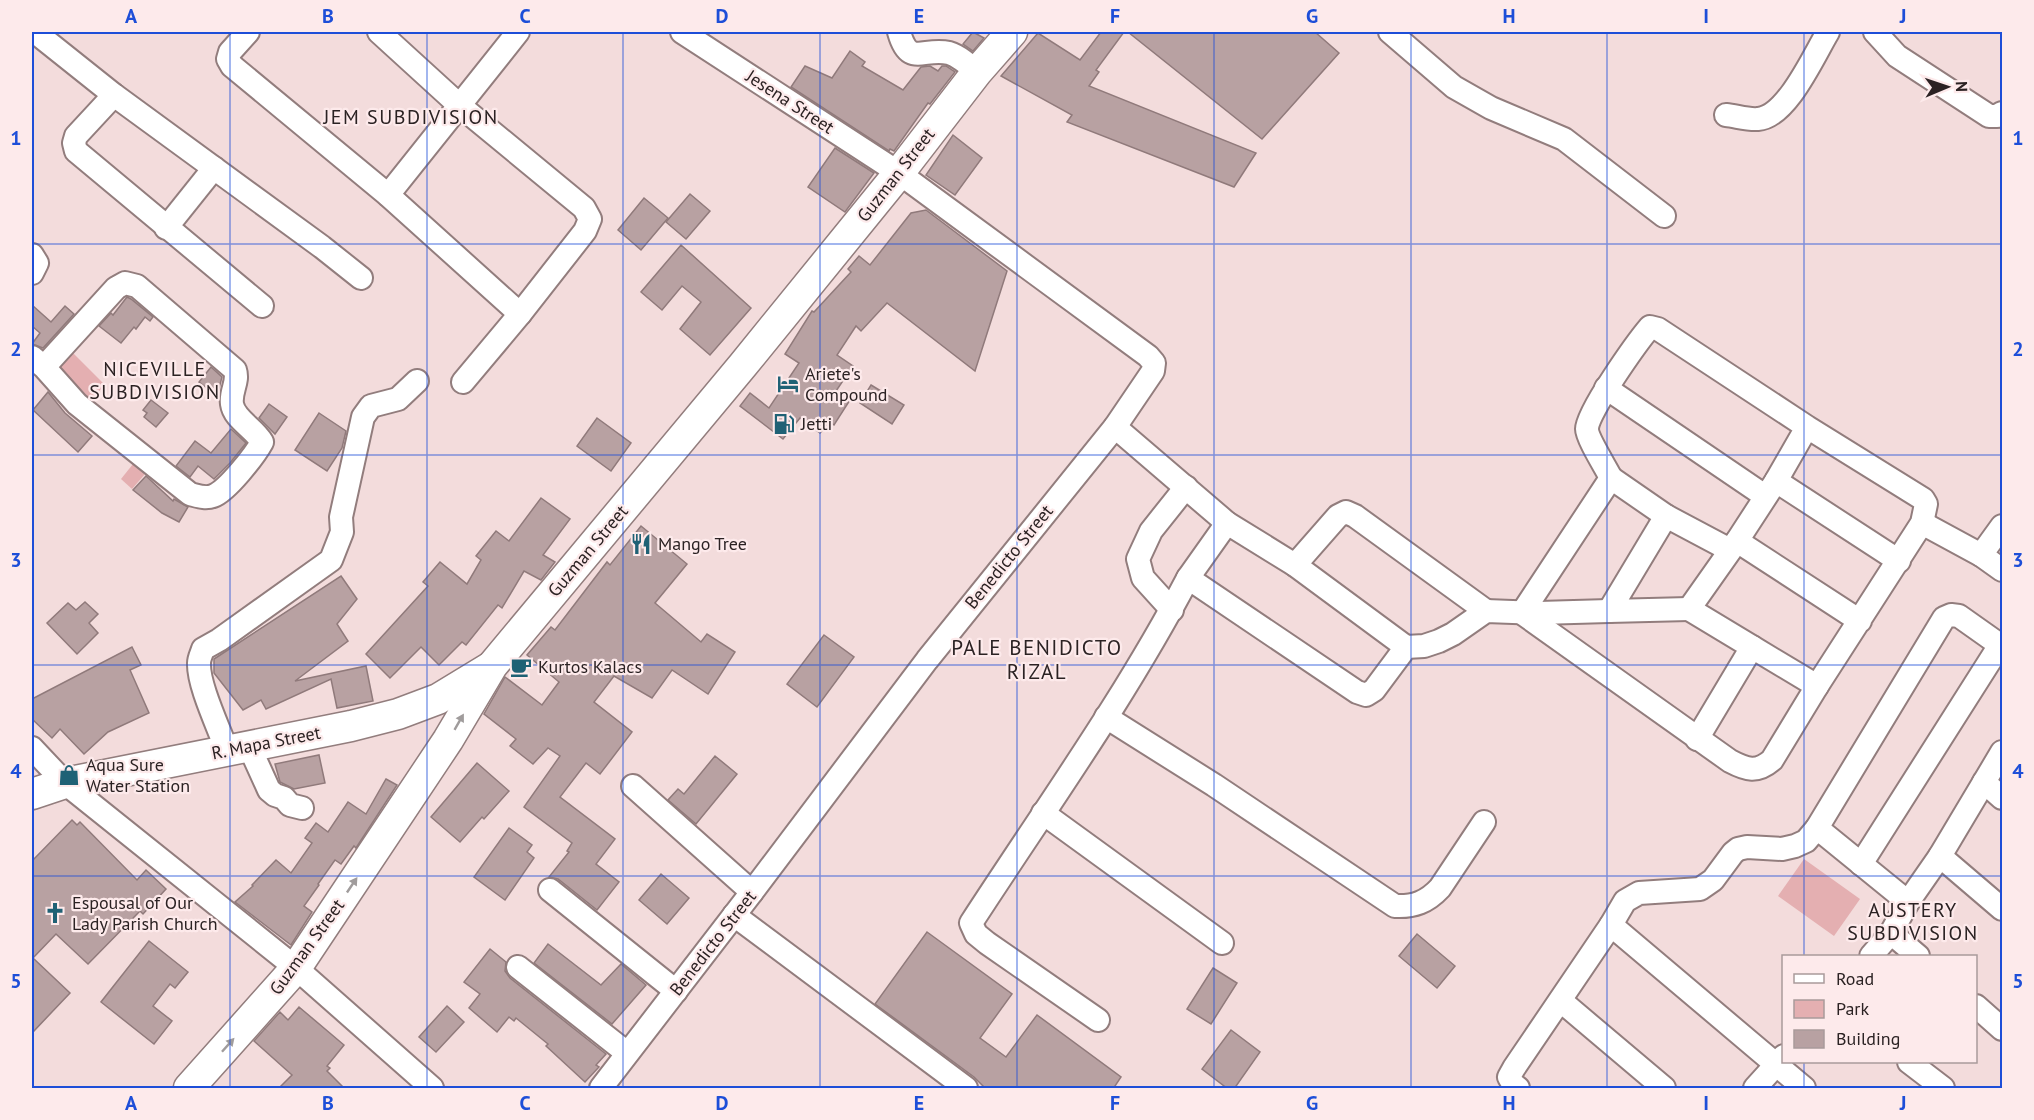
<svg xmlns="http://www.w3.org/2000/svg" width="2034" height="1120" font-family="'PT Sans',sans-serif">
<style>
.green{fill:#e4afb1}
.building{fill:#b8a1a2;stroke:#907a7b;stroke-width:1.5}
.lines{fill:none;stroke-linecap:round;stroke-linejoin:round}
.minor-casing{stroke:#927d7d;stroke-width:26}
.major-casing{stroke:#927d7d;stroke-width:33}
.minor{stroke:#fff;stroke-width:22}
.major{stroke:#fff;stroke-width:30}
.oneway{fill:#a09c9c}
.grid{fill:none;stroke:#1d4ed8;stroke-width:1.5;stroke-opacity:0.55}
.labels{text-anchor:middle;stroke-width:4.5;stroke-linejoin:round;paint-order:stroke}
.street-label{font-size:18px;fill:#2b2223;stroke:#fdeaeb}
.poi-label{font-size:18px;fill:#2b2223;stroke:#fdeaeb;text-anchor:start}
.neighbourhood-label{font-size:20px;letter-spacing:1.5px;fill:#2b2223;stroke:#fdeaeb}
.quarter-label{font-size:21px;letter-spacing:1.5px;fill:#2b2223;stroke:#fdeaeb}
.neatline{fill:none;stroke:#1d4ed8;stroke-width:2}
.grid-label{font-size:20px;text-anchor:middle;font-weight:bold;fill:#1d4ed8}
</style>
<rect width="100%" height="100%" fill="#f3dcdc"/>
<g class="green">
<polygon points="71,351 105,385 88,403 54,369"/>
<polygon points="133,464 145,474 132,489 121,479"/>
<polygon points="1804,859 1860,899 1834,936 1778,896"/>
</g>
<g class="building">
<polygon points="973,32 984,38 973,51 963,44"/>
<polygon points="1101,32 1124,32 1096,70 1099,72 1089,86 1256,153 1234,187 1067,122 1072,115 1001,76 1038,33 1080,60"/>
<polygon points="1128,32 1315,32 1339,53 1262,139"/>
<polygon points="850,51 865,62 862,66 903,90 921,67 930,66 938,71 942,66 946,66 955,72 930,104 928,103 894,151 890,149 889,151 791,87 805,66 832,78"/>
<polygon points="953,135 982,158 955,195 926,175"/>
<polygon points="835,148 874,173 845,212 808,187"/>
<polygon points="690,194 710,211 686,239 666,222"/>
<polygon points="644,198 668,218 641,250 618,230"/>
<polygon points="926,210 1007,271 975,371 887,303 861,331 856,326 837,355 853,366 836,391 850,400 834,425 830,422 820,433 800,418 783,439 740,406 750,393 769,408 799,363 785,354 812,311 814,312 851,272 848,269 859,256 870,265 911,213"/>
<polygon points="681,245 751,308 710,355 680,329 701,302 682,286 662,310 641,292"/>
<polygon points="127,297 131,299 153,317 150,321 145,317 136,329 134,327 121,343 99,326 111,313 113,315"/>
<polygon points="32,305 51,322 65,306 74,314 43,348 32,344 40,333 32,326"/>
<polygon points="211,367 222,377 217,396 199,382"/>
<polygon points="871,385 904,405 892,424 860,403"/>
<polygon points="48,392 65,413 92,436 78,452 33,410"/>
<polygon points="151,400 168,413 156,427 144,417 147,413 143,410"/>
<polygon points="269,404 287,417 275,434 259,418"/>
<polygon points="319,413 346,431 342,448 327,471 295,450"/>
<polygon points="597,418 631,443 611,471 577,446"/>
<polygon points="231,429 246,443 230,463 214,479 198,466 190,477 176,466 195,441 211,453"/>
<polygon points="146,476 173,501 174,499 188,507 179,522 162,513 133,490"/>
<polygon points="541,498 570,519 543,555 555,562 541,580 524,571 502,608 498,605 466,645 462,642 439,665 421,647 390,678 366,654 428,586 423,582 440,562 467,584 481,560 476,556 496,531 509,541"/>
<polygon points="641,526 687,564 655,603 701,642 707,634 735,652 708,694 672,670 652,698 614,676 594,702 632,732 600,774 586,763 560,797 615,839 596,864 619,882 597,910 558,879 549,877 569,852 567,851 572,843 524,807 560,756 548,748 533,764 510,746 516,739 484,714 505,677 542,705 559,682 527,655 551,627 555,630 607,562 610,565"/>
<polygon points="341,576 357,599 337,624 348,641 295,681 366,666 373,701 337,708 331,679 266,709 261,700 243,710 214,673 214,659"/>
<polygon points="85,602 98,614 89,623 98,633 77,654 47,623 68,603 76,610"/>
<polygon points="824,635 854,657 817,707 787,684"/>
<polygon points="132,647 141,665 130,670 149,713 108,732 84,754 60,729 52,738 32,719 32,699"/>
<polygon points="319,755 325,783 294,789 280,782 275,764"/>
<polygon points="715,756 737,774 696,824 668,800 678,789 684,794"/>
<polygon points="477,763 509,791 484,819 482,817 460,842 431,817"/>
<polygon points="386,779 397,785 356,848 354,846 341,864 335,860 318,884 319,885 304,906 312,912 291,945 235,902 253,886 252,885 276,860 291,873 312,843 305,838 316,823 328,832 348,802 366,814"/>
<polygon points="72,820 77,825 80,822 137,880 146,870 166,889 143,914 140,911 88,964 56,934 33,958 70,993 32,1033 32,861"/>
<polygon points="509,828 532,845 527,852 534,858 505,900 474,877"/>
<polygon points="661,874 689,898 667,924 639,900"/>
<polygon points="927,932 1012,994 980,1038 1006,1057 1037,1015 1121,1077 1113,1089 986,1089 974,1077 875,1004"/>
<polygon points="1417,934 1455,966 1437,988 1399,956"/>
<polygon points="149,941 188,972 175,988 170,984 153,1006 172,1021 154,1044 101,1002"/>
<polygon points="548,944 601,985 621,964 646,985 612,1024 534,963"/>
<polygon points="490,949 506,962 505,971 510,978 606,1054 596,1065 599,1067 585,1082 546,1046 548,1044 516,1018 514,1021 509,1017 497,1032 469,1008 480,994 464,982"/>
<polygon points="1213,968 1237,983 1211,1024 1187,1009"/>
<polygon points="447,1006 464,1022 436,1052 419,1037"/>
<polygon points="299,1007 344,1045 327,1066 330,1068 327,1071 345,1089 278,1089 292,1075 254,1041 280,1012 288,1020"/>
<polygon points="1231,1030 1260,1052 1234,1089 1228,1089 1202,1069"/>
</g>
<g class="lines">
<defs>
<g id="minor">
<polyline points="35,32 114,95 322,247 361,278"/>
<polyline points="248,32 230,52 228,59 232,66 388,195 520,314"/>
<polyline points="379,32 459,105 584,208 590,219 585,231 520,314 463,382"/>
<path d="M899 32C909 68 923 47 949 53 959 56 969 65 977 72"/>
<polyline points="1390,32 1454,87 1491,108 1564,139 1664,216"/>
<polyline points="1875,32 1897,56 1989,116 1997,116 2002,113"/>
<polyline points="114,95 76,136 74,143 76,151 262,306"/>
<path d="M1726 115C1736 116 1748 120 1758 119 1787 117 1814 55 1828 32"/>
<polyline points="388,195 518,32"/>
<polyline points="166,228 214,168"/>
<polyline points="32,255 37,263 32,273"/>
<path d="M32 357 44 367 77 404 190 494C198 496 205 499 213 496 227 491 255 455 262 442 254 428 234 419 232 404 230 391 239 382 235 370L137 286 125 283 116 288 44 367"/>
<polyline points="1606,388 1765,496"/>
<polyline points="1115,427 1227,523 1295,565 1406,647"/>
<path d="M1807 427 1923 499 1926 504 1922 523 1817 686 1772 760C1757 773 1747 770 1730 761L1522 613 1611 478C1606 468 1587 438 1587 429 1587 412 1638 341 1650 327L1658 329 1807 427 1776 481 1737 541 1860 621"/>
<polyline points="1611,478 1666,516 1730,550"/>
<polyline points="1776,481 1899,561"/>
<polyline points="1666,516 1609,611 1689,609"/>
<polyline points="1922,523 1981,555"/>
<polyline points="2002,526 1981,555 2002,570"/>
<polyline points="1295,565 1338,516 1346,512 1355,516 1486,611"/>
<polyline points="1188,578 1227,523"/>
<polyline points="1172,610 1143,578 1138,559 1151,531 1186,487"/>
<polyline points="1752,647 1817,686"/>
<path d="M1106 717 1214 785 1395 906C1414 907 1427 902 1440 888L1484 822"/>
<polyline points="1697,739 1752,647 1689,609 1737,541"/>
<polyline points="249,746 269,790 275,795 284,798 290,805 302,808"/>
<polyline points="32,748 65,783 296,968 432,1088"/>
<path d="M227 751C219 728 198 685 199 663 199 658 202 653 203 649L219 640 331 560 342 532 341 517 363 417 371 406 398 399 417 381"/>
<polyline points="1984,782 2002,798"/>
<polyline points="633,786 752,892"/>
<polyline points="1043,813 1222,943"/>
<polyline points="1817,828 1944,618 1951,615 1959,616 2000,645"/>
<polyline points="1940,856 2002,909"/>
<polyline points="1861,864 2000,645 2002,647"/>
<polyline points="550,890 676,991"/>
<polyline points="734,915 966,1088"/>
<polyline points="1891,933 1918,956"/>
<polyline points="1871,956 1891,933 1908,902 1940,856 2002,752"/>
<polyline points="518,967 627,1053"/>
<polyline points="1561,1001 1664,1088"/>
<polyline points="1976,1006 2002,1029"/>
<path d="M1098 1020 987 943 976 934 971 923C1045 809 1125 698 1188 578L1357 692 1366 695 1374 690 1406 647 1424 646 1439 641 1453 634 1486 611 1539 613 1609 611"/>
<polyline points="1909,1062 1943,1088"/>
<polyline points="601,1088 752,892 927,660 1115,427 1153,371 1154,363 1148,356 899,173 682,32"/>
<polyline points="1518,1088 1513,1084 1509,1077 1514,1068 1611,925"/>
<polyline points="1755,1088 1784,1056"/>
<polyline points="1804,1088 1611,925 1625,901 1639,893 1700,889 1713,880 1733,853 1738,849 1747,847 1782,849 1795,846 1806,841 1817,828 1908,902"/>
</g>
<g id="major">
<polyline points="32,794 65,783 351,726 398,714 438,699 489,668"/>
<polyline points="189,1088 296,968 448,740 492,666 743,365 899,173 977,72 1012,32"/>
</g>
</defs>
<use href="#minor" class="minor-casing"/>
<use href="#major" class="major-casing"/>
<use href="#minor" class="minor"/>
<use href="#major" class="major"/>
</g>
<defs><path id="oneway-solid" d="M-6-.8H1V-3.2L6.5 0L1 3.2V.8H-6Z" transform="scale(1.5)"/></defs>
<g class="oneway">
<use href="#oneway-solid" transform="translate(459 722) rotate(-60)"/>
<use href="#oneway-solid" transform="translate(352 885) rotate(-56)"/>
<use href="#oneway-solid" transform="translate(228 1045) rotate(-48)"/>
</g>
<path class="grid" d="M230 32V1088M427 32V1088M623 32V1088M820 32V1088M1017 32V1088M1214 32V1088M1411 32V1088M1607 32V1088M1804 32V956M32 244H2002M32 455H2002M32 665H2002M32 876H2002M1804 1062V1088"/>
<defs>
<symbol id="hotel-bare" viewBox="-9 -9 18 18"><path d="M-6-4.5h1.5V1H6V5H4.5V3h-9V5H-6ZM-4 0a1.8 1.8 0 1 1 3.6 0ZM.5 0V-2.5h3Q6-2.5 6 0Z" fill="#1f6175" stroke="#fdeaeb" stroke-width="2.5" paint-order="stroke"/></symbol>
<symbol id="fuel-bare" viewBox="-9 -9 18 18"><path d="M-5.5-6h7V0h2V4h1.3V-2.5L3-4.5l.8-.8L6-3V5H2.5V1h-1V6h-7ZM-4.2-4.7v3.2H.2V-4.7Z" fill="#1f6175" stroke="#fdeaeb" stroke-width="2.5" paint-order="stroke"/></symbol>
<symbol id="restaurant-bare" viewBox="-9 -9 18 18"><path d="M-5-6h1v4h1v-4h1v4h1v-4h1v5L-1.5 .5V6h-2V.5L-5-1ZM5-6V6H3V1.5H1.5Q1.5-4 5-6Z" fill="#1f6175" stroke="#fdeaeb" stroke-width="2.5" paint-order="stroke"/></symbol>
<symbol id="cafe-bare" viewBox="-9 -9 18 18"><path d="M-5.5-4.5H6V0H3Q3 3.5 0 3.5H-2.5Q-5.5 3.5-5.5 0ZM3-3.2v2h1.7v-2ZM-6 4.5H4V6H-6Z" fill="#1f6175" stroke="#fdeaeb" stroke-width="2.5" paint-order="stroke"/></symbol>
<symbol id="shop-bare" viewBox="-9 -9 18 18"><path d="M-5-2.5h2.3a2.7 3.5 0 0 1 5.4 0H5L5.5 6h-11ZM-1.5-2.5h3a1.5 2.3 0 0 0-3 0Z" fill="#1f6175" stroke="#fdeaeb" stroke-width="2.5" paint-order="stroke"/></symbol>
<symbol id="church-bare" viewBox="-9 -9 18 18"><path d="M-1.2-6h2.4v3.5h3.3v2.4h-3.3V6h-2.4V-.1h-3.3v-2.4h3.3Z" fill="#1f6175" stroke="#fdeaeb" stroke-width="2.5" paint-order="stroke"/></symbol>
</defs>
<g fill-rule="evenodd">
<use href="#hotel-bare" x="773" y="369" width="30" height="30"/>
<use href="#fuel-bare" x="769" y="409" width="30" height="30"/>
<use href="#restaurant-bare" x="626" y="529" width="30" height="30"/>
<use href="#cafe-bare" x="506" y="652" width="30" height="30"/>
<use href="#shop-bare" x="54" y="760" width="30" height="30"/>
<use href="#church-bare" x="40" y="898" width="30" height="30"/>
</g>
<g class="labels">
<g class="street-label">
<text transform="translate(790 102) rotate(33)" y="6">Jesena Street</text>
<text transform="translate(896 175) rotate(-52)" y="6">Guzman Street</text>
<text transform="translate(588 551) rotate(-50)" y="6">Guzman Street</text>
<text transform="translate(1009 557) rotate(-51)" y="6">Benedicto Street</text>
<text transform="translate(266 743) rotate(-11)" y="6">R. Mapa Street</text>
<text transform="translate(713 943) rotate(-52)" y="6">Benedicto Street</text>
<text transform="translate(307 947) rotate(-54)" y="6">Guzman Street</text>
</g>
<g class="poi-label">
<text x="805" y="380">Ariete's<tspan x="805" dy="21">Compound</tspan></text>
<text x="801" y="430">Jetti</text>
<text x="658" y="550">Mango Tree</text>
<text x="538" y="673">Kurtos Kalacs</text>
<text x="86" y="771">Aqua Sure<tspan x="86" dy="21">Water Station</tspan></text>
<text x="72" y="909">Espousal of Our<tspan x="72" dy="21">Lady Parish Church</tspan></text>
</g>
<g class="neighbourhood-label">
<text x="411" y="124">JEM SUBDIVISION</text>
<text x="155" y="376">NICEVILLE<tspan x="155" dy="23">SUBDIVISION</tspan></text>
<text x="1913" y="917">AUSTERY<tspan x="1913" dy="23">SUBDIVISION</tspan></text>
</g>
<g class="quarter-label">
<text x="1037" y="655">PALE BENIDICTO<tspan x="1037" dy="24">RIZAL</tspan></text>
</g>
</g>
<rect width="2034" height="1120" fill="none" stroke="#fdeaeb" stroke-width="66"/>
<rect x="1782" y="955" width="195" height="108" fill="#fdeaeb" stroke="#a99a9b" stroke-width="1.5"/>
<rect x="1794" y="974" width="30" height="9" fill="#ffffff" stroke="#a99a9b" stroke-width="1.5"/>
<text x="1836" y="985" font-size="18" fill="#2b2223">Road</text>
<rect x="1794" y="1000" width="30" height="18" fill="#e4afb1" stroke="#a99a9b" stroke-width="1.5"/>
<text x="1836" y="1015" font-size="18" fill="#2b2223">Park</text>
<rect x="1794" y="1030" width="30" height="18" fill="#b8a1a2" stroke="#a99a9b" stroke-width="1.5"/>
<text x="1836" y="1045" font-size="18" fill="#2b2223">Building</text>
<g transform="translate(1947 87) rotate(88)" stroke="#fdeaeb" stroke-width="4.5" paint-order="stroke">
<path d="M0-4.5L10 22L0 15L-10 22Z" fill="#2b2223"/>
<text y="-9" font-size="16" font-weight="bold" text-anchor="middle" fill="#2b2223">N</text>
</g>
<rect x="33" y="33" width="1968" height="1054" class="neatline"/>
<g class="grid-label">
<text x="131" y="23">A</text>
<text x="328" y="23">B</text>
<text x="525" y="23">C</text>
<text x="722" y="23">D</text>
<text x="919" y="23">E</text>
<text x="1115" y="23">F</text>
<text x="1312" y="23">G</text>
<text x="1509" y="23">H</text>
<text x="1706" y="23">I</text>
<text x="1903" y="23">J</text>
<text x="16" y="145">1</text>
<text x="2018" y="145">1</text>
<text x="16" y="356">2</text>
<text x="2018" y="356">2</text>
<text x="16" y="567">3</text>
<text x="2018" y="567">3</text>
<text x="16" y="778">4</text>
<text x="2018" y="778">4</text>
<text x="16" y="988">5</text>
<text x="2018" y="988">5</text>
<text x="131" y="1110">A</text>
<text x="328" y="1110">B</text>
<text x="525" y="1110">C</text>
<text x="722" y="1110">D</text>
<text x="919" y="1110">E</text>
<text x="1115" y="1110">F</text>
<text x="1312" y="1110">G</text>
<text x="1509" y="1110">H</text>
<text x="1706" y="1110">I</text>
<text x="1903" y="1110">J</text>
</g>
</svg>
